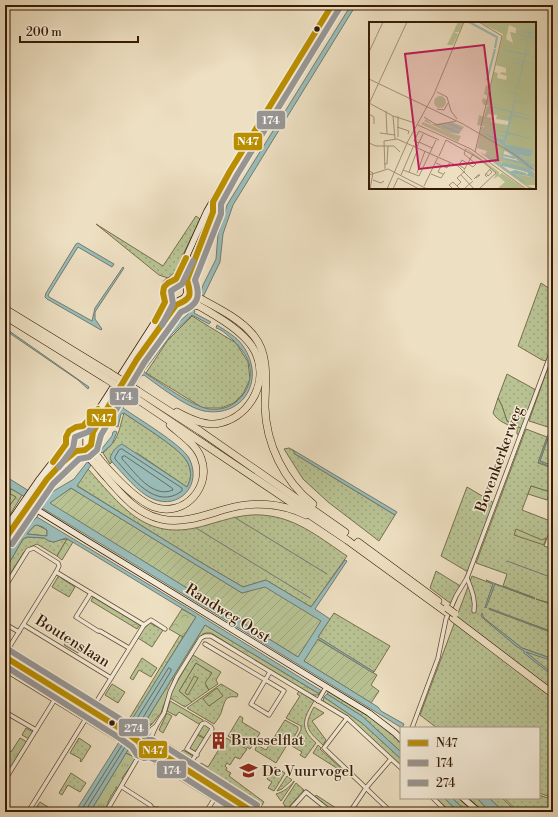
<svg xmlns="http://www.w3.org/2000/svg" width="558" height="817" font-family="'Libre Bodoni',serif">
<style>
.grass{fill:url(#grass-dots);stroke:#786f4c}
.forest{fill:url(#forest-crowns);stroke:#786f4c}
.park{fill:url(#park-tufts);stroke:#786f4c}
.garden{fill:url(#garden-furrows);stroke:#786f4c}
.pitch{fill:#b8c293;stroke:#786f4c}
.water{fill:#9abcb8;stroke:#727c70;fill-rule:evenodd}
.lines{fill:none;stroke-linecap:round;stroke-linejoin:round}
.shore{stroke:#686c5e;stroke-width:1}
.stream{stroke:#727c70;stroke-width:1}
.street-casing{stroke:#644d33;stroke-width:5}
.secondary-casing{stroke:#371c04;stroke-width:7}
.highway-casing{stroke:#371c04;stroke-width:8}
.street{stroke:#f3ead7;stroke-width:3.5}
.secondary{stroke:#f3ead7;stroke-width:5.5}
.highway{stroke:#eddfc1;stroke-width:7}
.highway-bridge-casing{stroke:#371c04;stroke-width:8;stroke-linecap:butt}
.highway-bridge{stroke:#eddfc1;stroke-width:7}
.bus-1-casing{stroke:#f3ead7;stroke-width:9}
.bus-2-casing{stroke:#f3ead7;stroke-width:9}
.bus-3-casing{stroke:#f3ead7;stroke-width:9}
.bus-1{stroke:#b98e01;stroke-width:6}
.bus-2{stroke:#979695;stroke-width:6}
.bus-3{stroke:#979695;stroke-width:6}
.bus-dot{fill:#371c04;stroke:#f3ead7;stroke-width:1.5}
.labels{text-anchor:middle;stroke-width:3;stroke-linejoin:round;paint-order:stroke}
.street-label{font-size:15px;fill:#371c04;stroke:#f3ead7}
.poi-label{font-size:15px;fill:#371c04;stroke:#f3ead7;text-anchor:start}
.inset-river{fill:none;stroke:#9abcb8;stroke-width:2}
.inset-road{fill:none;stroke:#a49175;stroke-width:1}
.view{fill:#c2185b;fill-opacity:0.15;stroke:#c2185b;stroke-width:2}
.inset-edge{fill:none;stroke:#371c04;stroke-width:2}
.line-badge{stroke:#f3ead7;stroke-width:1.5}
.badge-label{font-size:11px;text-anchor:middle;font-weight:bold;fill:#fff}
</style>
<defs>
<pattern id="grass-dots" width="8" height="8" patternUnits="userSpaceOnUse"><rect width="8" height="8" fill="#b8c293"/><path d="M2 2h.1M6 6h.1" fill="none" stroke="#9fa67d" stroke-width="1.8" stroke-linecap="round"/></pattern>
<pattern id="forest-crowns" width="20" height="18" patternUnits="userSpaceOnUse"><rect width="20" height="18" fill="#b8c293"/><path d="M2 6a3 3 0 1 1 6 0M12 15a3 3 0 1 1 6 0" fill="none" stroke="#9fa67d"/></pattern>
<pattern id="park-tufts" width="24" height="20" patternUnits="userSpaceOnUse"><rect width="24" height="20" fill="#b8c293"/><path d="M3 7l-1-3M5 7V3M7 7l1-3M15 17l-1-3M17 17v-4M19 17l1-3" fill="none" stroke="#9fa67d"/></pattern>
<pattern id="garden-furrows" width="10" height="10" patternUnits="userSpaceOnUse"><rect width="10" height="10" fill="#b8c293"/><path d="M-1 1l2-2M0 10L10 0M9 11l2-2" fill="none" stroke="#9fa67d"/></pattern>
</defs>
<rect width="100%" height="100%" fill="#eddfc1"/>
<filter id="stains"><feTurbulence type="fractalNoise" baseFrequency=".005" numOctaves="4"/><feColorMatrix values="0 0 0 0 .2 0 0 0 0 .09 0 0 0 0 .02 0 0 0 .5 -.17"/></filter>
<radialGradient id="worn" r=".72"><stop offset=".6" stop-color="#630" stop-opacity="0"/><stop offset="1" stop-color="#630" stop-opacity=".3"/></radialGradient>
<g class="grass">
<polygon points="336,5 344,5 335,19 330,16"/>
<polygon points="328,19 333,22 266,132 261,129"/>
<polygon points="258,133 264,136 218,210 224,189"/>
<polygon points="196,216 200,219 175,272 168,278 159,275 96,224 163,266"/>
<polygon points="541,283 553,291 553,344 547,361 542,360 518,346"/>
<polygon points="192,316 236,343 248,362 250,379 243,394 234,403 221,408 203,408 146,373 168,340"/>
<polygon points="553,353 553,421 551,428 529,421"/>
<polygon points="507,374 536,390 522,429 507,421 502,406 498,398"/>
<path d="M124 413C138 423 178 447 186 460 192 469 192 478 187 487L137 453 110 458 112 462 110 464 103 453C119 439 118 433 124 413Z"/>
<polygon points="526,429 547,437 538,463 553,468 553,493 531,486 522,510 553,522 544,546 553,549 553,604 536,599 553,605 553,632 489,609 553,633 553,659 522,648 481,616 516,646 553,661 553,798 539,793 539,728 437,728 420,715 472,576 493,584 485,608 495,584 535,598 503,586 507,574 476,563"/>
<polygon points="548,438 553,440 553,466 540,461"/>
<polygon points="289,448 293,450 295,454 395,515 379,541 328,502 303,479 284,449"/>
<path d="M88 469C125 510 147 543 207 525 228 519 248 512 270 516 299 520 323 540 347 556L311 607 266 580 243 587 202 563 76 485Z"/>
<polygon points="467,487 494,503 468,572 441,556"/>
<polygon points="9,493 16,497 5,512 5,500"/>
<polygon points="34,514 38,515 37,517 19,535 5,556 5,550 25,520"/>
<polygon points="27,537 45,538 49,541 54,542 59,540 67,539 57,556 37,544 30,547 24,552 5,582 5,570 23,539"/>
<polygon points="436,571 462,587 454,606 430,588"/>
<polygon points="59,575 62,577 61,578 75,587 69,597 52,587"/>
<polygon points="334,613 390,646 374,672 318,637"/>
<polygon points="150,623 163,630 152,647 138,638 144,628"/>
<polygon points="180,635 183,637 132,720 143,724 152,724 145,730 141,732 126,724"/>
<polygon points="142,658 157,668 151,677 139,670 133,680 130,678"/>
<polygon points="5,661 55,691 55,694 50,696 5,668"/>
<polygon points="196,663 212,673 206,686 209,690 192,702 179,691"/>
<polygon points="112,684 125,692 118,703 105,695"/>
<path d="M221 684 238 694 237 697C225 695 225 701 222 710 221 715 217 720 214 724L187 708Z"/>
<path d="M299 691 314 701C304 718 298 727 316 743L305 758 300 755 302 752 292 746 301 730V726L286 718 300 696 297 694Z"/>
<polygon points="329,691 375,719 401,741 401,752 362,716 327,694"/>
<path d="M314 707 324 713 312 721 326 740 323 745C307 730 303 727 314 707Z"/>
<polygon points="240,716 243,718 242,722 260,733 250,749 228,736"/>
<polygon points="285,720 298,727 298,730 289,746 287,745 276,763 255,750 257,745 266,750"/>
<polygon points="79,738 91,746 81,762 80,761 81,759 70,753"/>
<polygon points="226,738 247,749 240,759 235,757 230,765 227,763 225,766 227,768 226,770 231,773 229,776 264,802 259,810 197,769 201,763 208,767"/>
<polygon points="318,745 321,748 320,749 344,771 343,772 313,753"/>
<polygon points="149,753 162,758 213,788 216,790 213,796 211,795 148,756"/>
<polygon points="275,767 285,773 274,791 268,788 272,782 267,779"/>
<polygon points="71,773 86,783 80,792 68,785 62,795 59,793"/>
<polygon points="287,776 292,780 282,789 277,791"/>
<path d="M294 781V782L281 801 276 794C283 792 289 788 294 781Z"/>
<polygon points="296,783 304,790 287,809 283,803"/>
<polygon points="220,795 223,795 249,812 244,812 219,797"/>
<polygon points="316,795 342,812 334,812 315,797"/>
<polygon points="539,795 553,800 553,812 519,812 504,798 539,798"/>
<polygon points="452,798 461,798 477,812 467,812"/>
<polygon points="468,798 477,798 490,812 483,812"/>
<polygon points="489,798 502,798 517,812 504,812"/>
<polygon points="40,802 53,810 52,812 33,812"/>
</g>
<g class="forest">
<path d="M498 398 502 406 507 421 522 429 519 435 517 434V429C509 425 498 422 493 413Z"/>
<polygon points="531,486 550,492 547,500 528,494"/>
<polygon points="11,489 22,495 5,523 5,512 16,497 9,493"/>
<polygon points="37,525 47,530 47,536 27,534 34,526"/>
<polygon points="516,529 542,540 546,538 544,545 514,535"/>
<polygon points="67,539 73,542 62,560 57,556"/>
<polygon points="93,597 140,625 137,629 91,601"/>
<polygon points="182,609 196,617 183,637 169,629"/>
<polygon points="205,625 311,689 318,693 320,693 318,695 311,695 211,633 206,633 202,635 197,641 173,681 161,713 152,724 144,724"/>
<polygon points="193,655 221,672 216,680 218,684 209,690 205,683 212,673 196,663 179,691 192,702 185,707 170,698 171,692"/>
<polygon points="324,697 362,723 401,759 401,766 348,717 323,702"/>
<polygon points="170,701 203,720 203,722 199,724 179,712 176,716 167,711"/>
<polygon points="167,713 172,716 163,733 159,730"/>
<polygon points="91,717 109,728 117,732 115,736 89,720"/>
<polygon points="203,723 211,728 206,739 198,734"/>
<polygon points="26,728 33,732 29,739 22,735"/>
<polygon points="197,735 206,739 197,754 188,749 189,746 191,746"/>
<polygon points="163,740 181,752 183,750 193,756 189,763 161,745"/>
<polygon points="131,745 135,748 138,752 134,757 126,753"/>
<polygon points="436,798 444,798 459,812 451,812"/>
</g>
<g class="park">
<polygon points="68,638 82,647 78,653 64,645"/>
<polygon points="217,688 223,696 209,706 203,699"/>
<polygon points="20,738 27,742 5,778 5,759 10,751 11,752"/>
<path d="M138 752V756L122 778 123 780 118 788 116 787V789L117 790H115L108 802V804C103 812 99 812 90 812L126 753 134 757Z"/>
</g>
<g class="garden">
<polygon points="71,488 242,593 265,586 322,621 298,657 49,503"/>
<polygon points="317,639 377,675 371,685 379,691 371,703 304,661"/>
</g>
<polygon class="pitch" points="194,676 198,678 188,695 185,693"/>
<g class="water">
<polygon points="351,5 356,5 233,205 223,234 220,262 203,297 200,295 203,285 216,259 218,234 227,205"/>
<polygon points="78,243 114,264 112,267 78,247 48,295 49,297 92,321 95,308 123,267 124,268 95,312 95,319 102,329 101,330 47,299 45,297 46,293 76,244"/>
<path d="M192 309 195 311 194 313 211 322 209 324 192 315 172 334 144 371 145 373C161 383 191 406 209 409 235 413 256 388 249 363 246 354 240 347 233 340 228 336 223 330 216 328L217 325C226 331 237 337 243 346 266 379 244 418 204 411 186 407 159 386 144 375L141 376 124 403 123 408C137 418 181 444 189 458 203 485 179 510 153 499 138 493 123 473 112 462L110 458C112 452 116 447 122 444L187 487C192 478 192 469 186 460 178 447 138 423 124 413L121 414 118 427 114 426 119 404 143 365 172 328 188 314Z"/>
<polygon points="5,328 89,387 88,389 78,380 5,330"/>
<polygon points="553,421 553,427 549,437 553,438 553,440 548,438 540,461 553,466 553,468 539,462 538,463"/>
<polygon points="115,431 117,432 112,444 102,453 100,451 112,436 113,432"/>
<polygon points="293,450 397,512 395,515 295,454"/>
<path d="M88 461 91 465 77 486 202 563 243 587 266 580 311 607 345 560 347 561 315 609 330 619 318 637 374 672 373 673 318 639 304 661 378 707 381 711 404 724 402 728 39 506 41 502 43 503 52 492 74 479ZM71 488 242 593 265 587 321 621 298 657 50 503Z"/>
<polygon points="5,476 29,491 25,497 5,485"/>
<path d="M37 517 196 613 322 691 318 693 205 625 144 724 141 726 136 725 132 719 196 617 66 538 54 542 49 541 44 538 27 537 23 539 5 570V556L19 535ZM37 525 43 527 47 530V536L27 534 34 526Z"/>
<polygon points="486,580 535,599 495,584 486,608 485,607 493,584"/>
<polygon points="489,608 553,632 553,633 489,609"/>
<polygon points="482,613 484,618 522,648 553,659 553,661 526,652 553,674 553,676 524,653 524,651 516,646 484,619 481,616"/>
<polygon points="327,694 362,716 401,752 401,759 362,723 324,697"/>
<polygon points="121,739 126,740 131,745 90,812 75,812"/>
<polygon points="444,798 452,798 467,812 459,812"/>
<polygon points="477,798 489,798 504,812 490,812"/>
</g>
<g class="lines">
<g class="shore">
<path d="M122 449 182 488V491C155 511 132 477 115 459V457L119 450Z"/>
<path d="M125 456 172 488 173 490C152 499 135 472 122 459V457Z"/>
<polygon points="169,668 171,669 171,671 141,721 138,722 137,719"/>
<polyline points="80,812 122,745 124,744 125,747 87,808 87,812"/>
</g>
<g class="stream">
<polyline points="552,254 553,251"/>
<polyline points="234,517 327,574"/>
<polyline points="196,528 310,598"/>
<polyline points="507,561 553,578"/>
</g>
<defs>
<g id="street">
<polyline points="5,491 8,492"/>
<polyline points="56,572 144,625"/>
<path d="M467 578C471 589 476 599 474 611"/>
<polyline points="5,587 28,550 34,548 58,563 59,566 56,572 5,654"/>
<polyline points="91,593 76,617 98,631"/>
<polyline points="5,624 19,632"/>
<polyline points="24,625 111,678"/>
<polyline points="100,631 129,648"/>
<polyline points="205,644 284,691 269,715 251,704 270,672"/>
<polyline points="5,670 116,738"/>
<polyline points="318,701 326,687"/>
<polyline points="5,712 36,730"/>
<polyline points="347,718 324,748 391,812"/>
<polyline points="412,728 438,658 446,619 456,596 467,578 553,348"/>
<polyline points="146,737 152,729 156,726"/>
<polyline points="150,740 156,726 164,713 170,692 177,677 201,638 205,636 211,636 347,718 401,768"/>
<polyline points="141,753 214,799"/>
<polyline points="187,769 212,729 211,727 205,723 202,724 187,749 197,755"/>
<polyline points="5,780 60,691"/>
<polyline points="122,787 150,805 153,809 158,809 164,812"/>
<polyline points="433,798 447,812"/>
<polyline points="28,812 144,625 151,620 165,629"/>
<polyline points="106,812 143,749"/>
<polyline points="206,812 220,790"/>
<polyline points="288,812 306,792 331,812"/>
<polyline points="350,812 366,788 391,759"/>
</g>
<g id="secondary">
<polyline points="178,281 188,253 207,211 230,171 332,5"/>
<polyline points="184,285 185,279 196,255 213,212 213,202"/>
<path d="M169 298 167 303 92 420 85 429 82 431 76 430 71 433 69 440 74 448C89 456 92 444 93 432L137 359 178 304"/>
<path d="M164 304C167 296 158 281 174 280 180 280 183 283 186 286L187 293 184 298 174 303"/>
<polyline points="82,431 86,436 86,445 88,449"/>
<polyline points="30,504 39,511 89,542 369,713 395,733 401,739"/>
<polyline points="5,529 38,481 65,446 66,437"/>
<polyline points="5,539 47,479 74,448"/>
<polyline points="5,657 116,725 139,742"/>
<circle cx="145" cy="743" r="6"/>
<polyline points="149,748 174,760 253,812"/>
<polyline points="463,798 479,812"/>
</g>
<g id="highway">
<path d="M191 292 192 294C213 306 239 317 254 336 270 356 265 383 265 407 266 444 284 481 313 504"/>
<polyline points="5,309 108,372"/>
<polyline points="5,316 105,378"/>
<path d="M161 326C170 319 183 302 195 306"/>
<polyline points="138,391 200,431 345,532"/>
<polyline points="134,397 347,540 446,612"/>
<path d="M177 412C188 418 202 425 215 424 247 420 268 386 257 356 251 339 231 325 216 316 207 311 197 303 186 301"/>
<path d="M90 447C103 465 133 499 154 507 185 518 212 486 201 458 196 444 180 434 170 425"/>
<path d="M83 454C90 457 95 464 100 470 118 490 134 513 161 519 183 524 205 515 226 509 252 501 282 503 306 515"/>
<polyline points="358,542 438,601"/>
<polyline points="453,618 553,694"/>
</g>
</defs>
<use href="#street" class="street-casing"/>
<use href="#secondary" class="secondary-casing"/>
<use href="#highway" class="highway-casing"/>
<use href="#street" class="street"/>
<use href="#secondary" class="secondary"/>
<use href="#highway" class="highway"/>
<defs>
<g id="highway-bridge">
<polyline points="108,372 138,391"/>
<polyline points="105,378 134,397"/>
<polyline points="447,608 455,614"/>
</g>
</defs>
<use href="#highway-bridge" class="highway-bridge-casing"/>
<use href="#highway-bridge" class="highway-bridge"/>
<defs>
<g id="bus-1">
<polyline points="155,321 165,302 163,293 164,287 168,283 176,279 186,258"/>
<polyline points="53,462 66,444 66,437 69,431 76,427 83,426 98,409"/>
<path d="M5 539 47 479 63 462 76 451 85 450 91 445 93 432 137 359 176 305C191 299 192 296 187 280L213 212V202L230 171 332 5"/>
<polyline points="5,657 126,732 139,742 141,748 145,750 149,748 162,754 253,812"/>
</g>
<g id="bus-2">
<polyline points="162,325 173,304 171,291 182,284 193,261"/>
<polyline points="59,467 73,448 75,437 88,432 104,414"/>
<path d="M12 544 53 484 79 459 89 457 97 450 101 435 144 363 181 312C198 305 201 297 195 280L221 214V204L237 175 339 9"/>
<polyline points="5,666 121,739 132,747 137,755 144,758 149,757 158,761 238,812"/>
</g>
<polyline id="bus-3" points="9,650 130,725 144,736 147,740 152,740 166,747 257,805"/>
</defs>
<use href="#bus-1" class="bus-1-casing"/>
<use href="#bus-2" class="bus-2-casing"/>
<use href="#bus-3" class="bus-3-casing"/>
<use href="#bus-1" class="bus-1"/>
<use href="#bus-2" class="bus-2"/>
<use href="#bus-3" class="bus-3"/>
</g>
<defs>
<symbol id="building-bare" viewBox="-9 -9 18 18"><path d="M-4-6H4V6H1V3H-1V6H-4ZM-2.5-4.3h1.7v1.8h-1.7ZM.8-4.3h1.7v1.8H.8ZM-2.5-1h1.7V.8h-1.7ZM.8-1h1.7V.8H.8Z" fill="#8f2418" stroke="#f3ead7" stroke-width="2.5" paint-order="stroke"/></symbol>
<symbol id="school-bare" viewBox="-9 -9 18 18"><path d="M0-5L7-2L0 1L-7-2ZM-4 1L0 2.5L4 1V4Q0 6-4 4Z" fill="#8f2418" stroke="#f3ead7" stroke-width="2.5" paint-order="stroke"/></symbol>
</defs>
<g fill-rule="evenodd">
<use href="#building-bare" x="206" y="728" width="25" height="25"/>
<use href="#school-bare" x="236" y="758" width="25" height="25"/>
</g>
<g class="bus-dot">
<circle cx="317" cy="29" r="3.5"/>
<circle cx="112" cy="723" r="3.5"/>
</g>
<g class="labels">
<g class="street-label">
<text transform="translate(499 459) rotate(-70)" y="5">Bovenkerkerweg</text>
<text transform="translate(228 613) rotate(32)" y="5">Randweg Oost</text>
<text transform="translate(73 641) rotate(32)" y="5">Boutenslaan</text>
</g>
<g class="poi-label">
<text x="231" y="745">Brusselflat</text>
<text x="262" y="776">De Vuurvogel</text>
</g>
</g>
<g transform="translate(369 22)">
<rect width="167" height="167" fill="#eddfc1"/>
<path d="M89 0H95L90 10H85L89 12 84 23H78ZM110 0H163L162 8 164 1 167 0V148L149 133 162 136 163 132 136 122 140 99 127 97 128 93 119 92 118 95 123 96 122 100 139 104 135 124 167 152V154L132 140V144L141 151 167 156V163H158L167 167H161L110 130 116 133 118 129 108 126 112 105H117L108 103 110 93 115 95 118 84 121 83H115L113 80 114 76 118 78 119 74 115 72 117 63 121 65 125 50 129 51 128 56 137 58 138 54 131 52 132 50 137 51V46L127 43 134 12ZM140 3 147 6V11L141 10 144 21 137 17ZM135 129 139 130 153 141 134 137ZM65 80a6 6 0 1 1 12 0a6 6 0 1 1-12 0ZM57 97 63 102 83 100 95 105 90 112 80 111 55 99Z" fill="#b8c293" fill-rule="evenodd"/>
<path d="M94 125 100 128 130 150V153L133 151 156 167H128L136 160 129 154 125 157 127 151Z" fill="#b8c293"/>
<path d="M54 100 80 111 92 114 89 120 52 102Z" fill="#b8c293"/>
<path d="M163 0H165L167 1H164L162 10 167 12 162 11 161 14 167 16 160 15 167 17 160 16 157 32 167 35 157 33 156 36 167 39 156 36 155 39 167 42 155 40 148 68 167 73 148 68 146 78 167 84 146 79 144 89 167 95 144 90 143 92 167 99 143 94 139 110 167 118 139 112 136 122 167 129H164L162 136 150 133 156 138 161 139 162 137 161 140 157 139 167 144H163L167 148 162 147 167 153 135 127 130 144 111 129 130 142 131 136 119 133 132 136 135 124 114 111 135 118 136 115 115 110 136 114 137 111 116 106 115 109V106L138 110 137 107 124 104 138 107 139 104 126 101 139 103 140 97 128 94 140 96 142 90 121 85 120 88 127 90 120 88 123 76 121 84 143 89 146 75 134 72 146 75 147 72 131 68 147 71 148 68 127 63 148 68V64L133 61 148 64 149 61 138 58 149 61 150 57 133 53 150 57 153 43 141 40 153 42 154 40 141 36 154 39 156 33 134 28 133 31 134 28 135 27 156 32 159 19 144 15 159 18 160 15 142 11 160 14 142 10 160 14V11L145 9 161 10 162 7 143 3 162 7ZM133 140 160 147 167 156 158 154 159 150 133 144 140 150 146 148 157 151 158 154 141 151 131 144Z" fill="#9abcb8"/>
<path class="inset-river" d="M100 0 128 15 126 26M118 58 126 27M80 102 92 107M74 104 90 111M134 133 146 136M133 136 154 141M133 145 156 161"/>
<path class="inset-road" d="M0 30 14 0M0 57 94 102 145 132 167 150M68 70 78 75 82 89 88 97M0 81 24 94 26 117M0 82 38 0M68 87 75 88 79 81M17 89 18 112M0 92 5 95V102M24 94 46 101M29 94V115M55 95 68 103 87 99M49 103 102 127 157 167M28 105 40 109 39 112M11 111 26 113M50 120 63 126M0 121 7 124H25L31 130M50 121 45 119 50 109 70 118M48 125 54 112M106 130 133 14 110 0M70 134 77 118 111 137 127 151 111 166M67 141 78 146 81 140M15 142H18L19 124M72 144 69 150 74 152M16 147 15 119 28 117 89 144 103 158M96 147 90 143 93 138 104 145 107 142 95 132 97 127M34 148 50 154 67 118M95 148 104 132M0 149 4 151 1 167M40 150 48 129M48 151 56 129M117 151 119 154 123 150 121 148M62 152 72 156 76 150M0 153 19 147 58 167M32 153 45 123M92 153 105 167M118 155 116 153 122 146M105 157 109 153H111L107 156M4 158 12 161 15 159M55 164 69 135M88 164 92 160 88 156 96 149M18 167 39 119 65 72 95 0M24 167 29 156 50 167M84 167 80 163 84 160 91 167M95 167 104 159"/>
<path class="view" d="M115 23 129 138 50 147 36 32Z"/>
<rect width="167" height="167" class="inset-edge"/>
</g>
<g class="line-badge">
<rect x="256" y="110" width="30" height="20" rx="4" fill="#979695"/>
<rect x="233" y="132" width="30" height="19" rx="4" fill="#b98e01"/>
<rect x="109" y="387" width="30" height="19" rx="4" fill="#979695"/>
<rect x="86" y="408" width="31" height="19" rx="4" fill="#b98e01"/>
<rect x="118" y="718" width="31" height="19" rx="4" fill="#979695"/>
<rect x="138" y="740" width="30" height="19" rx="4" fill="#b98e01"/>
<rect x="156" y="760" width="31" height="19" rx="4" fill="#979695"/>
</g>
<g class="badge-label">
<text x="271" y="124">174</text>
<text x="248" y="145">N47</text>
<text x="124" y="400">174</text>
<text x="102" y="422">N47</text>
<text x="134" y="732">274</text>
<text x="153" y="754">N47</text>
<text x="172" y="774">174</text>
</g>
<rect width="558" height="817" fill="none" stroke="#eddfc1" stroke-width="20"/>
<rect x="6" y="6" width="546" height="805" fill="none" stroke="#371c04" stroke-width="2"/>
<rect x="10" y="10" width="538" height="797" fill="none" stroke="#371c04"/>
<rect x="400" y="727" width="140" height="72" fill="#f3ead7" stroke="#a89883"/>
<rect x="408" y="740" width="20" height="6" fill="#b98e01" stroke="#a89883"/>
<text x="436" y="747" font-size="12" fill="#371c04">N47</text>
<rect x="408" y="760" width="20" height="6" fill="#979695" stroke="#a89883"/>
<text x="436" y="767" font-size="12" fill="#371c04">174</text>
<rect x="408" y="780" width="20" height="6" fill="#979695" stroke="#a89883"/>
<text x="436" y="787" font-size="12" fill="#371c04">274</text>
<path d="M20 36v6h118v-6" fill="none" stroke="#371c04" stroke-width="2"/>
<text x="26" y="36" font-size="12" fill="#371c04" stroke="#f3ead7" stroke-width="3" paint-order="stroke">200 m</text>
<rect width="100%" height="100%" filter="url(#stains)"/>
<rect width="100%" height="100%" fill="url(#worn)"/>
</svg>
